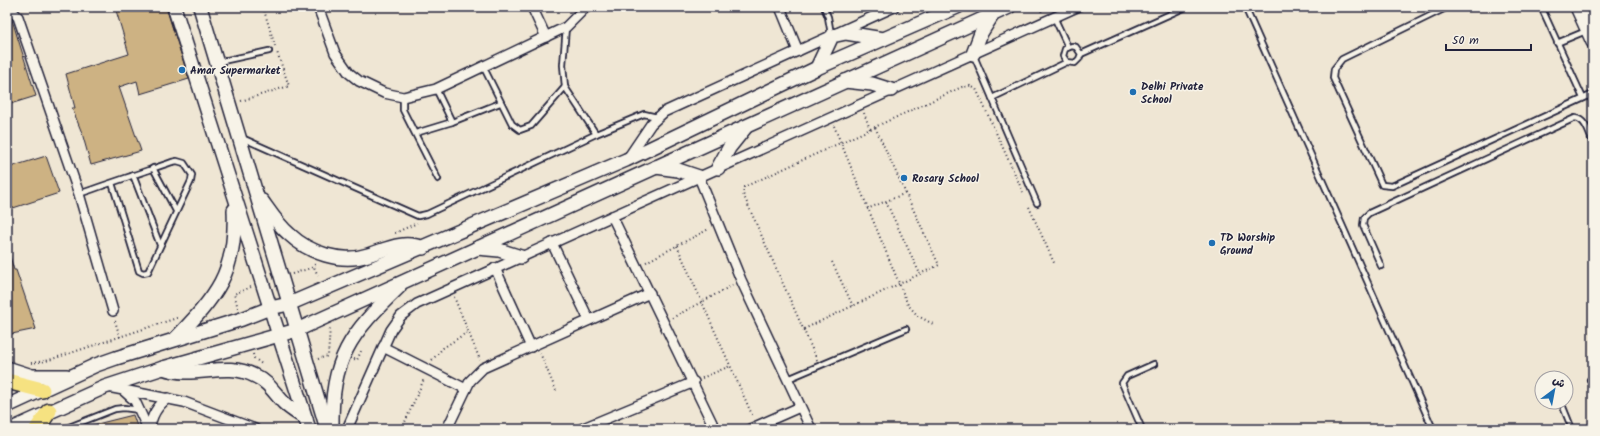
<svg xmlns="http://www.w3.org/2000/svg" width="1600" height="436" font-family="Kalam,'Playpen Sans Arabic',sans-serif">
<style>
.building{fill:#cdb283;stroke:#22223b}
.lines{fill:none;stroke-linecap:round;stroke-linejoin:round}
.lane-casing{stroke:#22223b;stroke-width:8}
.street-casing{stroke:#22223b;stroke-width:12}
.secondary-casing{stroke:#22223b;stroke-width:16}
.primary-casing{stroke:#22223b;stroke-width:18}
.path{stroke:#22223b;stroke-width:2;stroke-dasharray:1 3;stroke-linecap:butt}
.lane{stroke:#f7f3e8;stroke-width:4.5}
.street{stroke:#f7f3e8;stroke-width:9}
.secondary{stroke:#f7f3e8;stroke-width:13}
.primary{stroke:#f6e281;stroke-width:15}
.poi-dot{fill:#1f6fb2;stroke:#f7f3e8;stroke-width:1.5}
.labels{text-anchor:middle;stroke-width:3;stroke-linejoin:round;paint-order:stroke}
.poi-label{font-size:11px;font-weight:bold;fill:#22223b;stroke:#f7f3e8;text-anchor:start}
</style>
<rect width="100%" height="100%" fill="#efe6d4"/>
<filter id="ink" filterUnits="userSpaceOnUse"><feTurbulence type="fractalNoise" baseFrequency=".025" numOctaves="2"/><feDisplacementMap in="SourceGraphic" scale="8" xChannelSelector="R" yChannelSelector="G"/><feConvolveMatrix kernelMatrix="1 2 1 2 8 2 1 2 1" color-interpolation-filters="sRGB"/></filter>
<g filter="url(#ink)">
<g class="building">
<polygon points="115,7 166,7 189,79 140,94 137,81 119,87 141,151 91,165 82,133 72,108 75,108 66,74 129,54"/>
<polygon points="7,14 12,20 36,96 7,105"/>
<polygon points="46,156 59,193 7,210 7,168"/>
<polygon points="7,253 9,253 14,270 16,270 36,329 7,335"/>
<polygon points="133,415 138,429 90,429 89,426"/>
</g>
<g class="lines">
<defs>
<g id="lane">
<polyline points="824,7 828,17 831,34"/>
<polyline points="1245,7 1433,429"/>
<polyline points="1448,7 1342,59 1334,69 1333,78 1382,185 1392,186 1593,94"/>
<polyline points="1543,11 1583,98"/>
<polyline points="1054,17 1068,47"/>
<polyline points="566,27 563,65 565,87 596,134"/>
<polyline points="1557,43 1586,31"/>
<polyline points="1081,54 1186,7"/>
<polyline points="974,56 1037,203"/>
<polyline points="218,62 269,51"/>
<polyline points="483,66 512,124 520,130 531,126 565,87"/>
<polyline points="436,89 452,122"/>
<polyline points="403,97 403,110 438,179"/>
<polyline points="992,98 1067,62 1075,63 1079,59 1081,54 1076,47 1072,46 1065,49 1063,56 1067,62"/>
<polyline points="416,133 452,122 500,103"/>
<polyline points="242,138 418,216 427,214 596,134 644,114 657,117"/>
<polyline points="153,168 176,211"/>
<polyline points="133,175 160,245"/>
<path d="M79 194C110 183 141 173 172 162L177 161 184 163 192 175 191 181 148 272 143 273 139 271 112 183"/>
<path d="M1381 266 1363 225 1364 218 1369 213 1575 118C1586 119 1589 134 1593 143"/>
<polyline points="788,379 906,329"/>
<polyline points="1590,380 1593,385"/>
<polyline points="1561,402 1572,429"/>
<polyline points="64,429 115,409 124,408 139,410"/>
<polyline points="1142,429 1122,383 1127,376 1154,364"/>
</g>
<g id="street">
<polyline points="8,7 18,17 79,194 113,311"/>
<polyline points="318,7 335,53 349,73 359,81 384,93 403,97 436,89 566,27 586,7"/>
<polyline points="532,7 546,37"/>
<polyline points="780,7 798,51"/>
<polyline points="628,158 651,124 664,112 894,7"/>
<polyline points="699,177 741,280 811,429"/>
<polyline points="612,216 715,429"/>
<polyline points="552,243 589,320"/>
<polyline points="495,268 531,347"/>
<polyline points="383,347 466,389"/>
<polyline points="108,387 184,402 255,429"/>
<polyline points="124,391 135,401 148,429"/>
<path d="M150 429C151 416 157 406 168 398"/>
<polyline points="347,429 391,330 401,316 417,304 1077,7"/>
<polyline points="447,429 470,381 483,368 650,293"/>
<polyline points="581,429 694,382"/>
<polyline points="750,429 800,407"/>
</g>
<g id="secondary">
<polyline points="174,7 309,429"/>
<polyline points="200,7 327,429"/>
<polyline points="1577,7 1593,42"/>
<polyline points="973,54 981,33 993,14"/>
<polyline points="817,68 832,36 846,33 883,39"/>
<polyline points="845,81 872,84 891,90"/>
<polyline points="656,167 678,170 699,177"/>
<polyline points="718,168 729,148 745,128"/>
<path d="M262 201C270 212 278 225 289 234 309 253 341 264 368 255 387 249 403 240 423 248"/>
<polyline points="477,248 499,250 521,257"/>
<path d="M175 339C216 296 237 273 234 210"/>
<polyline points="7,368 32,376 67,376"/>
<path d="M163 368C195 380 224 360 255 376 269 382 274 393 284 403 290 409 299 414 306 419"/>
<polyline points="7,406 96,365 116,358 242,319 270,308 289,304 626,160 817,68 957,7"/>
<polyline points="12,429 105,387 163,368 297,330 1009,7"/>
<path d="M332 429C331 358 350 334 399 287"/>
</g>
<g id="primary">
<polyline points="7,381 42,390"/>
<polyline points="37,429 49,411"/>
</g>
</defs>
<use href="#lane" class="lane-casing"/>
<use href="#street" class="street-casing"/>
<use href="#secondary" class="secondary-casing"/>
<use href="#primary" class="primary-casing"/>
<g class="path">
<polyline points="263,7 275,46"/>
<polyline points="1040,7 1042,13"/>
<polyline points="241,101 289,86 277,52"/>
<polyline points="864,113 870,129"/>
<polyline points="834,126 908,305 918,316 933,324"/>
<polyline points="886,202 920,274"/>
<polyline points="1029,207 1055,265"/>
<polyline points="867,209 906,193"/>
<polyline points="395,233 417,223"/>
<polyline points="677,246 753,417"/>
<polyline points="646,262 709,229"/>
<polyline points="832,262 853,306"/>
<polyline points="315,264 314,267 319,278"/>
<polyline points="292,274 314,267"/>
<polyline points="454,297 480,360"/>
<polyline points="238,308 234,294 251,287"/>
<polyline points="672,318 733,285"/>
<polyline points="115,321 120,337"/>
<polyline points="804,329 939,265 875,127"/>
<polyline points="540,353 557,393"/>
<polyline points="253,354 254,358 263,365"/>
<polyline points="318,359 328,356 330,327"/>
<polyline points="354,359 357,360 362,349"/>
<polyline points="432,360 443,348 469,331"/>
<polyline points="817,360 743,194 744,187 962,87 970,86 976,89 978,93 1023,192"/>
<polyline points="31,363 46,361 177,318"/>
<polyline points="702,378 730,366"/>
<polyline points="402,429 424,379"/>
</g>
<use href="#lane" class="lane"/>
<use href="#street" class="street"/>
<use href="#secondary" class="secondary"/>
<use href="#primary" class="primary"/>
</g>
</g>
<g class="poi-dot">
<circle cx="182" cy="70" r="4"/>
<circle cx="1133" cy="92" r="4"/>
<circle cx="904" cy="178" r="4"/>
<circle cx="1212" cy="243" r="4"/>
</g>
<g class="labels">
<g class="poi-label">
<text x="190" y="74">Amar Supermarket</text>
<text x="1141" y="90">Delhi Private<tspan x="1141" dy="13">School</tspan></text>
<text x="912" y="182">Rosary School</text>
<text x="1220" y="241">TD Worship<tspan x="1220" dy="13">Ground</tspan></text>
</g>
</g>
<rect width="1600" height="436" fill="none" stroke="#f7f3e8" stroke-width="24"/>
<rect x="12" y="12" width="1576" height="412" fill="none" stroke="#22223b" stroke-width="1.5" filter="url(#ink)"/>
<g transform="translate(1554 390) rotate(32)"><circle r="19" fill="#f7f3e8" stroke="#a29fa3"/>
<path d="M0-3L7 15L0 10L-7 15Z" fill="#1f6fb2"/>
<text y="-6" font-size="11" font-weight="bold" text-anchor="middle" fill="#22223b">ش</text>
</g>
<path d="M1446 44v6h85v-6" fill="none" stroke="#22223b" stroke-width="2"/>
<text x="1452" y="44" font-size="12" fill="#22223b" stroke="#f7f3e8" stroke-width="3" paint-order="stroke">50 m</text>
</svg>
